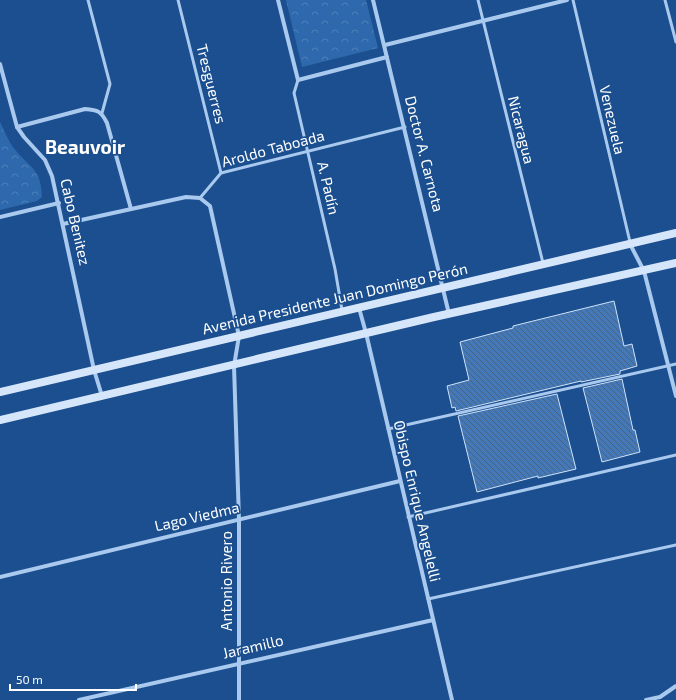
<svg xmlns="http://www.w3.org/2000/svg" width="676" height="700" font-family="'Exo 2',sans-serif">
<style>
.forest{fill:url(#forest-crowns)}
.building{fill:url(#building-back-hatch);stroke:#cfe3fa}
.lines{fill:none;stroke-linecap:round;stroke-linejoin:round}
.lane{stroke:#a9c9ee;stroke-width:3}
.street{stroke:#a9c9ee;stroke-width:4}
.secondary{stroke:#d6e6fa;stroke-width:8}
.labels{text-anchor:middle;stroke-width:3.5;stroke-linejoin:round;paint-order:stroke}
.street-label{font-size:15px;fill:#fff;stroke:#1b4f8f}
.district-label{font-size:19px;font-weight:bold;fill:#fff;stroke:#1b4f8f}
</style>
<defs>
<pattern id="forest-crowns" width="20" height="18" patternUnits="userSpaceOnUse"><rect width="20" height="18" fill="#2e69ad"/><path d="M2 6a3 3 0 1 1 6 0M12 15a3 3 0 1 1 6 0" fill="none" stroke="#4d80b9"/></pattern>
<pattern id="building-back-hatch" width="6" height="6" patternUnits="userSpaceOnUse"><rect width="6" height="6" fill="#4478b7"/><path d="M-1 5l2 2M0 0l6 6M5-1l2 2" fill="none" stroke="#486282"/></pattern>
</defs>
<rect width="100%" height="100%" fill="#1b4f8f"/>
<g class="forest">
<polygon points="286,0 366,0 378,48 302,67"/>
<path d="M0 122C4 130 8 140 13 147 29 168 41 167 42 197L37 201 0 210Z"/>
</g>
<g class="building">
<polygon points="614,301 624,346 632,344 637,366 620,371 620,374 581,382 581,381 456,411 455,407 452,408 447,386 469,380 460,342 513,328 513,326"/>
<polygon points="622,379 633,430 635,430 640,452 602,462 583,388"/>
<polygon points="557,394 576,469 538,478 538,476 477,492 458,416"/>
</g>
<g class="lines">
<g class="lane">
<polyline points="88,0 110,84 102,113"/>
<polyline points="178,0 221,173"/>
<polyline points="478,0 543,263"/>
<polyline points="573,0 630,242"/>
<polyline points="665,0 676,42"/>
<polyline points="298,80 294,93 335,269 342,310"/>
<polyline points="200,198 221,173 405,127"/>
<polyline points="388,429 676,364"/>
<polyline points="408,517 676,455"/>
<polyline points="428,599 676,545"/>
</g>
<g class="street">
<polyline points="278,0 298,80 387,57"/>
<polyline points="373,0 449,314"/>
<polyline points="385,45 567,0"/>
<polyline points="0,64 17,127 24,137 45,160 52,176 94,370 102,396"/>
<path d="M17 127 85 109C98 110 101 111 107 123L131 209"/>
<polyline points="0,217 59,203"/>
<polyline points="63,224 186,197 200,198 210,206 239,336 234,366 239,520 239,700"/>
<polyline points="630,244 644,271 676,396"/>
<polyline points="359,308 366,333 452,700"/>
<polyline points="0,577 400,481"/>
<polyline points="79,700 433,620"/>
<polyline points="646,700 660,697 676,686"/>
</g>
<g class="secondary">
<polyline points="0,392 676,233"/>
<polyline points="0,420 434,317 676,263"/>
</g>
</g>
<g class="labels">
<g class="street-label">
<text transform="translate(211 84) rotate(76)" y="5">Tresguerres</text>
<text transform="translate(612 120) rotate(77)" y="5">Venezuela</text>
<text transform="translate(521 130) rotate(76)" y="5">Nicaragua</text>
<text transform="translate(273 149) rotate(-15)" y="5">Aroldo Taboada</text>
<text transform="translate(424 154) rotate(76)" y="5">Doctor A. Carnota</text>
<text transform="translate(328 188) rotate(77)" y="5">A. Padín</text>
<text transform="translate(75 222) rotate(77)" y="5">Cabo Benitez</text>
<text transform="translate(335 299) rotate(-13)" y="5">Avenida Presidente Juan Domingo Perón</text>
<text transform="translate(417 501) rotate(77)" y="5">Obispo Enrique Angelelli</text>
<text transform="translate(197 517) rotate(-13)" y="5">Lago Viedma</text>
<text transform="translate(227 581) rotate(-90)" y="5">Antonio Rivero</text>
<text transform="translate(253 647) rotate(-13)" y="5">Jaramillo</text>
</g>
<g class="district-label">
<text x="85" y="154">Beauvoir</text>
</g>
</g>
<path d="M10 684v6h126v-6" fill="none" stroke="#ffffff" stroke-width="2"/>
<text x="16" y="684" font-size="12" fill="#ffffff" stroke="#1b4f8f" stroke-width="3" paint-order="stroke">50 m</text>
</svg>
